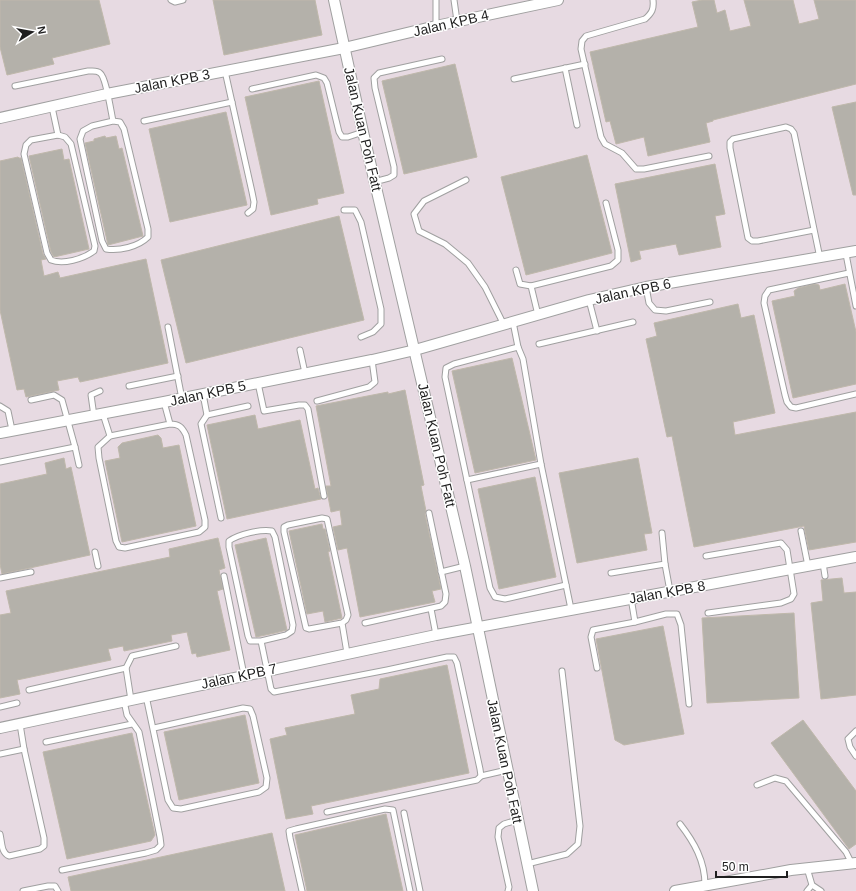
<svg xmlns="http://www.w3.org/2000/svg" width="856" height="891" font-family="Helvetica,sans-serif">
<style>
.industrial{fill:#e7dae2}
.building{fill:#b4b1aa;stroke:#bfb8ab}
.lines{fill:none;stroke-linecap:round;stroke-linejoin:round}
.service-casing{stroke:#a0a0a0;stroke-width:7}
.minor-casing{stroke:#a0a0a0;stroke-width:12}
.service{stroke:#fff;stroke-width:5}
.minor{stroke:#fff;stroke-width:10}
.labels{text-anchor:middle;stroke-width:3;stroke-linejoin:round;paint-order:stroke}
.street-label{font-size:14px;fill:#1f1f1f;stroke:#fff}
</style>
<rect width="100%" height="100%" fill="#efeee7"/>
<rect class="industrial" x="0" y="0" width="856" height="891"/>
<g class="building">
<polygon points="0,0 99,0 110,44 52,58 54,64 7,75 0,47"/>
<polygon points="213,0 315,0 322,35 224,55"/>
<polygon points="702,0 714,0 717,13 725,10 730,31 751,26 744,0 793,0 799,24 819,19 814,0 856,0 856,84 713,120 713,121 706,123 710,142 648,156 644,137 616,144 610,121 606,122 590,52 698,27 692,2"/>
<polygon points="455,64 477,157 404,174 382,81"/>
<polygon points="319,81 344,193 317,199 318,204 271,215 245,97"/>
<polygon points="856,102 856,195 853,195 832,107"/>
<polygon points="226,112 247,205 170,222 149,129"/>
<polygon points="105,136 106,138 116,136 119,149 122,148 143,236 108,245 85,143 94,141 94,139"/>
<polygon points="62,149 64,160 69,159 89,249 54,257 51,252 29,156"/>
<polygon points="587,155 612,253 526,275 501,177"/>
<polygon points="18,157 19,158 21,158 43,254 46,259 41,260 44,276 58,272 60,278 146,259 168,363 80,382 78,377 57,381 59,390 26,397 24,389 17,390 0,310 0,161"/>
<polygon points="715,164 725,214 715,216 721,247 679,255 676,244 639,251 641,259 631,262 615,184"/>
<polygon points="339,216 364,320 186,363 161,260"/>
<polygon points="815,284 819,285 820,290 845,284 856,332 856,384 793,398 772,301 795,296 794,291 798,288"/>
<polygon points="738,304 741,318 754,315 775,413 733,422 735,435 856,412 856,542 809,550 804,526 694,547 672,436 667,437 646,339 657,336 654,323"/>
<polygon points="512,358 536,460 475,473 452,371"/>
<polygon points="405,390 424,485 421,486 426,511 425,514 441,589 432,591 435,602 360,617 347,548 338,550 333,527 342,525 340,510 331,512 326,486 331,486 316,406 388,392 388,394"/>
<polygon points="255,415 258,429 300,420 315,489 318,488 321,499 227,519 207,425"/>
<polygon points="158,435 161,438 163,448 179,445 196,526 122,542 105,461 120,458 118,447 122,443"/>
<polygon points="64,458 66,469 71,467 90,555 2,574 0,564 0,484 47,474 45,463"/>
<polygon points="638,458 652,533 644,534 647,550 577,563 559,473"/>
<polygon points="535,477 556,577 499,589 478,489"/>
<polygon points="322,524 323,529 325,529 330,551 328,552 342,618 325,622 323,611 307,614 289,531"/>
<polygon points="218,538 225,568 219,570 223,589 217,591 230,650 197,657 196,653 192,654 187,632 171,635 172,641 124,651 123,646 108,649 111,660 17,680 20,694 0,698 0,615 11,613 6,591 170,557 169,549"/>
<polygon points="266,538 287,630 275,633 256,637 235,545"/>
<polygon points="842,578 844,593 856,592 856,695 821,699 811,603 823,601 821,580"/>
<polygon points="794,613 799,698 707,703 702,618"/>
<polygon points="663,626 684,734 624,745 615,740 596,639"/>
<polygon points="447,665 469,773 311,806 313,814 286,819 270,739 287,735 285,728 355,714 351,695 379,689 380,679"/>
<polygon points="245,715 259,783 179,800 164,732"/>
<polygon points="803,720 856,791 856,844 849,849 771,743"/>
<polygon points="132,733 155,835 151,841 67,859 43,752"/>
<polygon points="386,814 403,891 307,891 295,835"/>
<polygon points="272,833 285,891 71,891 68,877"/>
</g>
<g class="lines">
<defs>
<g id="service">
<polyline points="171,0 175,2 183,0"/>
<polyline points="454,0 457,21"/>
<path d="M653 0C654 9 652 13 645 19L586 36 582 41 581 49 601 137 605 144 622 153 636 169H644L709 156"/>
<polyline points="436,26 436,0"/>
<polyline points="565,68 577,125"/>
<polyline points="225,71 252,192 254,202 253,209 248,213"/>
<polyline points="514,79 585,64"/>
<path d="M15 86 88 71C93 71 97 70 100 73 106 77 111 112 113 121L120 122 124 129 148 229V237C138 247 119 251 106 249L102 241 80 139 83 131 92 126 113 121"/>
<polyline points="252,89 316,75 324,78 327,83 339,132 342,137 348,137 363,132"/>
<polyline points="52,107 58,135"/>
<polyline points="144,121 232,102"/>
<path d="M58 135 65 137 71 144 95 246 94 251C83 259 63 265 51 260L47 253 24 154 26 145 31 140Z"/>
<polyline points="466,180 424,201 414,214 419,231 445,244 468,263 485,287 504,325"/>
<polyline points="374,182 389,178 394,175 394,167 375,88 374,78 379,73 442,59"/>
<polyline points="344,210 355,210 361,222 381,309 381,324 373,332 361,337"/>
<polyline points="814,230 758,241 752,241 748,238 730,148 730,142 733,139 786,127 791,129 794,133 820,258"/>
<polyline points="846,254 856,306"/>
<polyline points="516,270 520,284 531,286 538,315"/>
<polyline points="849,273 769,290 765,296 764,303 785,395 787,402 791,407 796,408 856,394"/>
<polyline points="531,286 611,266 618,260 618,250 606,203"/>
<polyline points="646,287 649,303 655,310 666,311 710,302"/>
<polyline points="589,300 597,331"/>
<polyline points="513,322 518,347 523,359 541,464 571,609"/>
<polyline points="168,327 182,399"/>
<polyline points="539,344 633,322"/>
<polyline points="518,347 454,364 446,368 445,377 490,588 495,597 505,599 566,585"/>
<polyline points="300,350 305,373"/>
<polyline points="258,383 264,411 299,405 305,405 308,409 324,496"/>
<polyline points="129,386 178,376"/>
<polyline points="203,394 207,415 248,406"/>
<polyline points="31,400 54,395 62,400 75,447 79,465"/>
<polyline points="317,401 369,387 375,382 372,360"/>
<path d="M164 402 170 424C179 424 182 427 186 435L205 520V527L199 532 125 548 119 547 116 541 99 458 98 447 110 436 170 424"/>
<polyline points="0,406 8,411 12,430"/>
<polyline points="103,414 110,436"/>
<polyline points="207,415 201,424 221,518"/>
<polyline points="94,416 91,395 100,391"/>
<polyline points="0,462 75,447"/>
<polyline points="467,480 541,464"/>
<polyline points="801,531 808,566"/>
<polyline points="662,533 665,564 670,591"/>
<polyline points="95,552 98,566"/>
<polyline points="706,556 781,543 787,550 794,594 791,599 781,603 708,613"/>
<polyline points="823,563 825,576"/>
<polyline points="441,572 465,566"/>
<polyline points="611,573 665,564"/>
<polyline points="224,576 244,675"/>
<polyline points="0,578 31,572"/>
<polyline points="631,598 635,622 666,614 677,614 681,625 689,704"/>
<polyline points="431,609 436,635"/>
<polyline points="342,623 346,620 348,615 327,519 322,518 288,525 284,527 284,532 306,628 309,629 342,623 347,653"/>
<polyline points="365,623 441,606 445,602 446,594 429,513"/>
<path d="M261 641 286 635 292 631 293 625 275 537 272 531C261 529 239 534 229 541V547L248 636 250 641H261L271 689 274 692 387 670 447 657H454L457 663 480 769 481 776 477 780 327 812"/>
<polyline points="597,668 591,637 593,630 635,622"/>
<polyline points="29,690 126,668"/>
<polyline points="146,696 168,800 173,808 181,809 259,792 266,787 267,778 253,716 250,709 243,708 154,728"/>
<polyline points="131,700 126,668 132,656 176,646"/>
<polyline points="0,707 17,703"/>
<polyline points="856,731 848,739 850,747 856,756"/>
<polyline points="46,742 132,724"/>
<polyline points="0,754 24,749"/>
<polyline points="481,776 507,770"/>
<polyline points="757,785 775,778 786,781 846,852 852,864"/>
<polyline points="404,813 420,891"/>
<path d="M680 824C694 842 705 861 705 885"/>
<path d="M0 834C2 842 1 853 9 856L40 849 44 846V838L24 749 20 724"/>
<polyline points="527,864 567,854 578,844 580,826 562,671"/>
<polyline points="807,868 812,885 821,891"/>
<polyline points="62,870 146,853 156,850 161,845 160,837 139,732 127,715 124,701"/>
<polyline points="23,891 48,886 55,886 58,891"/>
<polyline points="302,891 290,838 289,831 296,829 385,809 393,810 410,891"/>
<polyline points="508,891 509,887 498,837 499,828 504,824 517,820"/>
<polyline points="807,891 812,885"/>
</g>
<g id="minor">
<polyline points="334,0 363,132 465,566 533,891"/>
<polyline points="0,118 107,94 344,48 436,26 558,0"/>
<polyline points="0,433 164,402 372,360 415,350 589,300 646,287 856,251"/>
<polyline points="0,728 436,635 856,557"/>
<polyline points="675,891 791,870 856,863"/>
</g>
</defs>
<use href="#service" class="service-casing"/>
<use href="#minor" class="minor-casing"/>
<use href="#service" class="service"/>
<use href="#minor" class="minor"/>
</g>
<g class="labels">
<g class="street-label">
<text transform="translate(451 23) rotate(-13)" y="5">Jalan KPB 4</text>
<text transform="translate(172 81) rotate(-11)" y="5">Jalan KPB 3</text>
<text transform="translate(363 129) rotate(77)" y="5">Jalan Kuan Poh Fatt</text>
<text transform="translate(633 291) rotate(-12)" y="5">Jalan KPB 6</text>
<text transform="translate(208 393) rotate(-12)" y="5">Jalan KPB 5</text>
<text transform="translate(437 445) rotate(77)" y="5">Jalan Kuan Poh Fatt</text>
<text transform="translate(667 592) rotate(-10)" y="5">Jalan KPB 8</text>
<text transform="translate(239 676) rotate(-12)" y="5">Jalan KPB 7</text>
<text transform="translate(505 761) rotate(78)" y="5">Jalan Kuan Poh Fatt</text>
</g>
</g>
<g transform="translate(32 32) rotate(79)" stroke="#ffffff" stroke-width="3" paint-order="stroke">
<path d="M0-3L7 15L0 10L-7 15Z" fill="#1f1f1f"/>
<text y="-6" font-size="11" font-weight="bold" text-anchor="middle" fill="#1f1f1f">N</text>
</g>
<path d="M716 871v6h71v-6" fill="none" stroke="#1f1f1f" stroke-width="2"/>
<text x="722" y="871" font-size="12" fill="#1f1f1f" stroke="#ffffff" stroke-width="3" paint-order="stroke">50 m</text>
</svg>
